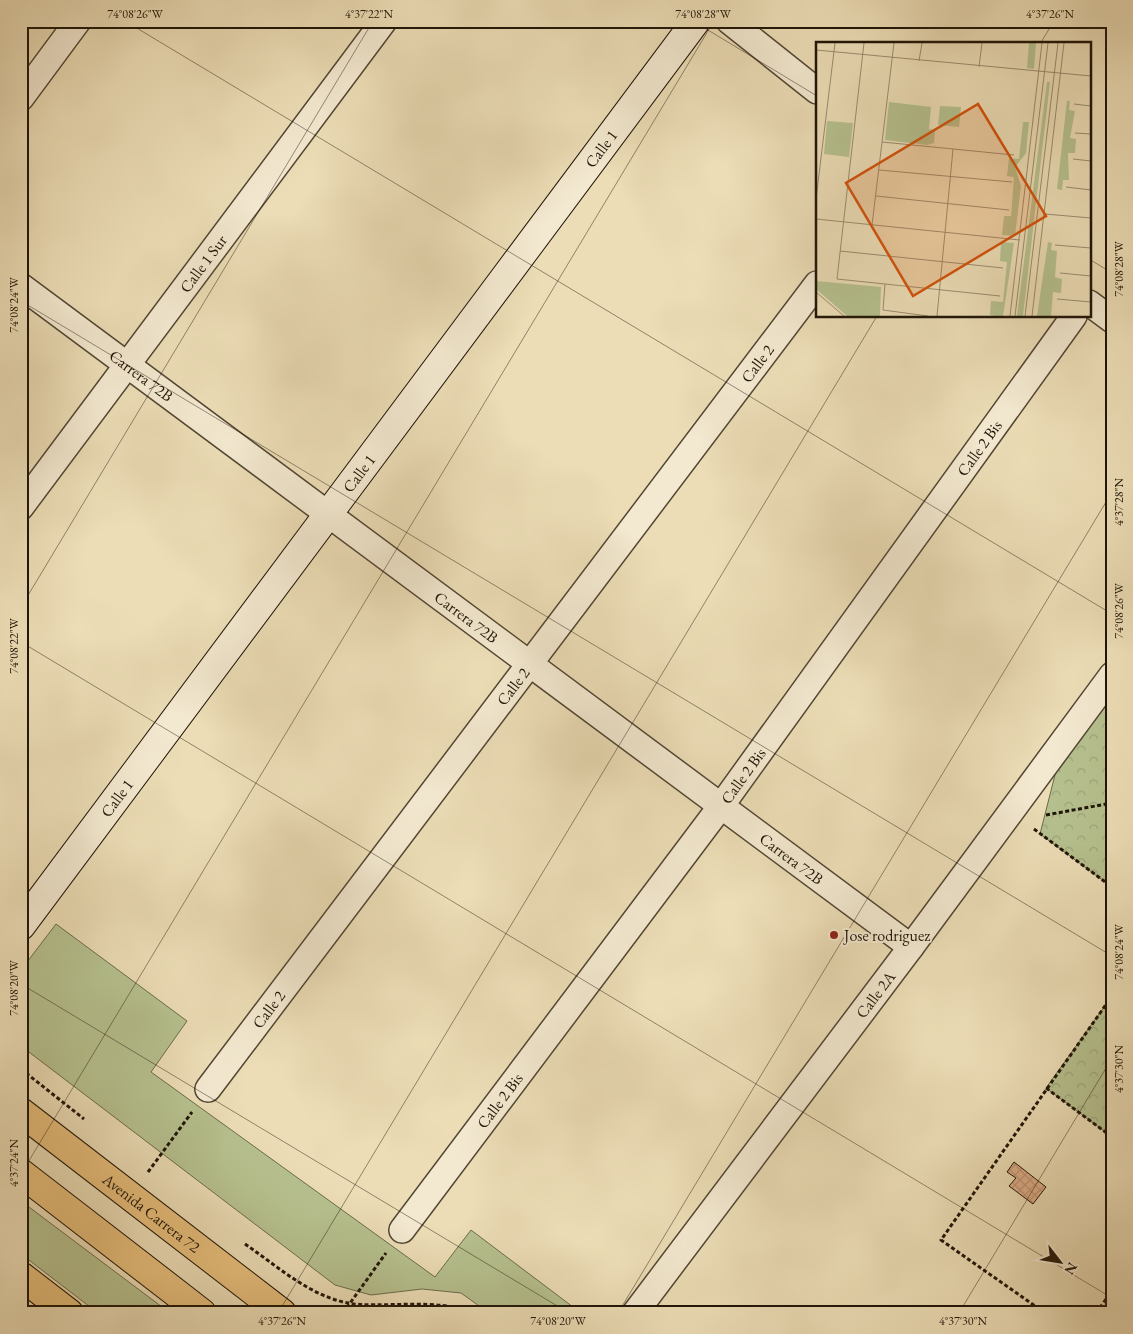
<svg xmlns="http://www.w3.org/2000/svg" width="1133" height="1334" font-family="'EB Garamond',serif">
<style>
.green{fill:#b6c18f;stroke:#6a6b4c}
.park{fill:url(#park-crowns);stroke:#6a6b4c}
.building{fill:url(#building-cross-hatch);stroke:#1f1508}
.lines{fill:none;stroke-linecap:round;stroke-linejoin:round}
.street-casing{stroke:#524734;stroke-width:28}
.secondary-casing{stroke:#1f1508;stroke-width:30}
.highway-casing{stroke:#1f1508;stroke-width:30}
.path{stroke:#1f1508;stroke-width:3;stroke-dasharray:4 2.5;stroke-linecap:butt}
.street{stroke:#f3e9d0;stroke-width:25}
.secondary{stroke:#f3e9d0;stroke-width:28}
.highway{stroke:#e6be7b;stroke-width:28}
.ticks{fill:none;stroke:#1f1508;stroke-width:1;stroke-opacity:0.45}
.poi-dot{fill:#8f2418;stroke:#f3e9d0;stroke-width:2}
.labels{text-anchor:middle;stroke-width:4;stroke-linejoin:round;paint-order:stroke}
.street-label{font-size:16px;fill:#1f1508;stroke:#f3e9d0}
.poi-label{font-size:16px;fill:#1f1508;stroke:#f3e9d0;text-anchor:start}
.inset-road{fill:none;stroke:#9a8d70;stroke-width:1}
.view{fill:#d4520c;fill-opacity:0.15;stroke:#d4520c;stroke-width:2.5}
.inset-edge{fill:none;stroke:#1f1508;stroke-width:2.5}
.neatline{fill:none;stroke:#1f1508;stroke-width:2}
.ticks-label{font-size:12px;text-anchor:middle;fill:#1f1508}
</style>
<defs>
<pattern id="park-crowns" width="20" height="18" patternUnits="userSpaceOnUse" patternTransform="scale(1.25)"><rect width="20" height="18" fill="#b6c18f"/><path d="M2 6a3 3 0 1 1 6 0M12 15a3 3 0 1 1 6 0" fill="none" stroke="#9ca57a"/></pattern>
<pattern id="building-cross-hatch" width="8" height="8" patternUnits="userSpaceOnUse" patternTransform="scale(1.25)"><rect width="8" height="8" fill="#e0af8b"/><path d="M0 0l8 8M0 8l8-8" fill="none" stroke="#c09676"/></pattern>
</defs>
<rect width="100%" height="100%" fill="#ecddb6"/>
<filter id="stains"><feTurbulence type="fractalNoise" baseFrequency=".004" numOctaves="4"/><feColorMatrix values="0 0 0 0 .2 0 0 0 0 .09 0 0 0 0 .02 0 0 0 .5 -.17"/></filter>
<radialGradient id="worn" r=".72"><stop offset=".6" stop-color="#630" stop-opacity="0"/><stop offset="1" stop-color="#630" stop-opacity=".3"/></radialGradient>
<g class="green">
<polygon points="56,924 187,1021 151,1072 435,1277 471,1230 581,1313 489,1313 461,1293 422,1289 371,1295 335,1285 21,1046 21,970"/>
<polygon points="21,1201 170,1313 98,1313 21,1254"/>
</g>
<g class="park">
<polygon points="1112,696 1112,887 1040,834 1056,771"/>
<polygon points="1112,996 1112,1137 1046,1088"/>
</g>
<polygon class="building" points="1014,1162 1046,1187 1033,1204 1009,1186 1016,1178 1007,1172"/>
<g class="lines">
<defs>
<g id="street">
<polyline points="729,21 817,91"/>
<polyline points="21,98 78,21"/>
<path id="s1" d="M21 286 911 947"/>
<polyline points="1089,303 1112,320"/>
<path id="s2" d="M21 507 384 21"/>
<path id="s3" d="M208 1089 817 284"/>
<path id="s4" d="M402 1230 721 806 1074 316"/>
<path id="s5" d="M635 1313 911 947 1112 675"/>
</g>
<g id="secondary">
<path id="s6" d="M21 926 696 21"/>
</g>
<g id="highway">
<path id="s7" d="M21 1112 282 1313"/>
<polyline points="21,1173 202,1313"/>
<polyline points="21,1276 69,1313"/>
</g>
</defs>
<use href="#street" class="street-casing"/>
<use href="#secondary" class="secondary-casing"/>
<use href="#highway" class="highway-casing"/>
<g class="path">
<polyline points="1046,815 1112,803"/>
<polyline points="1034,829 1112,887"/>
<polyline points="21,1069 84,1119"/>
<polyline points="1046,1088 1112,1137"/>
<polyline points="148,1172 192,1112"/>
<path d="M245 1244C277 1266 310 1296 348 1303 376 1309 446 1297 466 1313"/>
<polyline points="343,1313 386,1253"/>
<polyline points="1045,1313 941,1240 1112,996"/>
<polyline points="1096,1313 1112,1291"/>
</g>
<use href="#street" class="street"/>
<use href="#secondary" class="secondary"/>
<use href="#highway" class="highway"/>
</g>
<path class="ticks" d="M125 21 1112 614M693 21 817 96M21 40 33 21M1040 44 1054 21M1089 259 1112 273M21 301 1112 956M21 607 373 21M21 642 1112 1298M21 984 569 1313M21 1174 714 21M278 1313 877 316M618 1313 1112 492M959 1313 1112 1058"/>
<circle class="poi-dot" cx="834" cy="935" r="5"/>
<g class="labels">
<g class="street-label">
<text dy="6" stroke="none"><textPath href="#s6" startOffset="970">Calle 1</textPath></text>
<text dy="6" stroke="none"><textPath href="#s2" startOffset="304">Calle 1 Sur</textPath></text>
<text dy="6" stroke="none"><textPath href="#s3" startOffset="910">Calle 2</textPath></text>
<text dy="6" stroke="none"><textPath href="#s1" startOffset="150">Carrera 72B</textPath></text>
<text dy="6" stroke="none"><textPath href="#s4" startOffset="972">Calle 2 Bis</textPath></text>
<text dy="6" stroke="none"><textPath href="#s6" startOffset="565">Calle 1</textPath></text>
<text dy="6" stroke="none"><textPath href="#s1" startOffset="555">Carrera 72B</textPath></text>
<text dy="6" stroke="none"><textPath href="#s3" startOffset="505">Calle 2</textPath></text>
<text dy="6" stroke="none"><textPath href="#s4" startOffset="568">Calle 2 Bis</textPath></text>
<text dy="6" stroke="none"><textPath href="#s6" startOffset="160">Calle 1</textPath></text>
<text dy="6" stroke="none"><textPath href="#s1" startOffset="960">Carrera 72B</textPath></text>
<text dy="6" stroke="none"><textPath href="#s5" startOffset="399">Calle 2A</textPath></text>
<text dy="6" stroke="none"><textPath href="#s3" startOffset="100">Calle 2</textPath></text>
<text dy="6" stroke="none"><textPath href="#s4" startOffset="162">Calle 2 Bis</textPath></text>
<text dy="6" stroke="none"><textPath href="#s7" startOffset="165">Avenida Carrera 72</textPath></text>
</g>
<g class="poi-label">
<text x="844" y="941">Jose rodriguez</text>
</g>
</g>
<g transform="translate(816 42)">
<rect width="275" height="275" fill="#ecddb6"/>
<path d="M213 1H220L218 27 211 26ZM231 40H234L207 274H201ZM207 80H213L210 111 199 125 205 144 199 194 186 193 188 174H195L198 135 191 134 193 116 203 117ZM185 200 198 201 187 274H179L174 273 175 259 187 260 191 220 184 219Z" fill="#b6c18f"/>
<path d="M251 59H254L253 68 259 69 254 96 260 97 259 111H252L253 138H247L246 148 241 147ZM73 60 115 65 113 87 119 88 118 101 111 103 69 98ZM124 64 145 65 143 85 122 83ZM11 79 37 81 33 115 8 112ZM232 200 236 201 235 208 241 209 239 235 246 237 245 251 237 250 235 274H221ZM0 239 65 245 64 274H31L0 247Z" fill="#b6c18f"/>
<path class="inset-road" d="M48 1 21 237 184 254M0 8 275 34M103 19 106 1M163 25 166 1M258 62 275 64M259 91 275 92M66 100 198 113M257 117 275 119M63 128 196 140M250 145 275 148M60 154 193 168M0 157 19 1M229 172 275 176M0 177 204 198M56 183 78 1M239 203 275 206M24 209 187 226M244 231 275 234M69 242 67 268 112 274M0 250 28 274M241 257 275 260M121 274 137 107M194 274 226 1M199 274 232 1M209 274 242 1M216 274 248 1"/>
<path class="view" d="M162 62 230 174 97 254 30 141Z"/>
<rect width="275" height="275" class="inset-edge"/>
</g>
<rect width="1133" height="1334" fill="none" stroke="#ecddb6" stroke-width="55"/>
<g transform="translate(1060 1262) rotate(121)" stroke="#f3e9d0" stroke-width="4" paint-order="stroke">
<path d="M0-4L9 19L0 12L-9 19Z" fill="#1f1508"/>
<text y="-8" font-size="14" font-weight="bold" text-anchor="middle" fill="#1f1508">N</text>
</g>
<rect x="28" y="28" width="1078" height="1278" class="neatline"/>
<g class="ticks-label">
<text x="135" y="18">74°08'26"W</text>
<text x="369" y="18">4°37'22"N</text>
<text x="703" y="18">74°08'28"W</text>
<text x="1050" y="18">4°37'26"N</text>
<text transform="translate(1119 269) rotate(-90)" y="4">74°08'28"W</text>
<text transform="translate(14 305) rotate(-90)" y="4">74°08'24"W</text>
<text transform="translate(1119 502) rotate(-90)" y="4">4°37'28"N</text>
<text transform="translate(1119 611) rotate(-90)" y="4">74°08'26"W</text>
<text transform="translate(14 646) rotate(-90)" y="4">74°08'22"W</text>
<text transform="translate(1119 952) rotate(-90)" y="4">74°08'24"W</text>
<text transform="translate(14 988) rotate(-90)" y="4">74°08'20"W</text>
<text transform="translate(1119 1069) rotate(-90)" y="4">4°37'30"N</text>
<text transform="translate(14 1163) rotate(-90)" y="4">4°37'24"N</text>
<text x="282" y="1325">4°37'26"N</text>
<text x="558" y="1325">74°08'20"W</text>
<text x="963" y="1325">4°37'30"N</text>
</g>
<rect width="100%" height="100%" filter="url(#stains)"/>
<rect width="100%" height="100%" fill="url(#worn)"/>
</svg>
